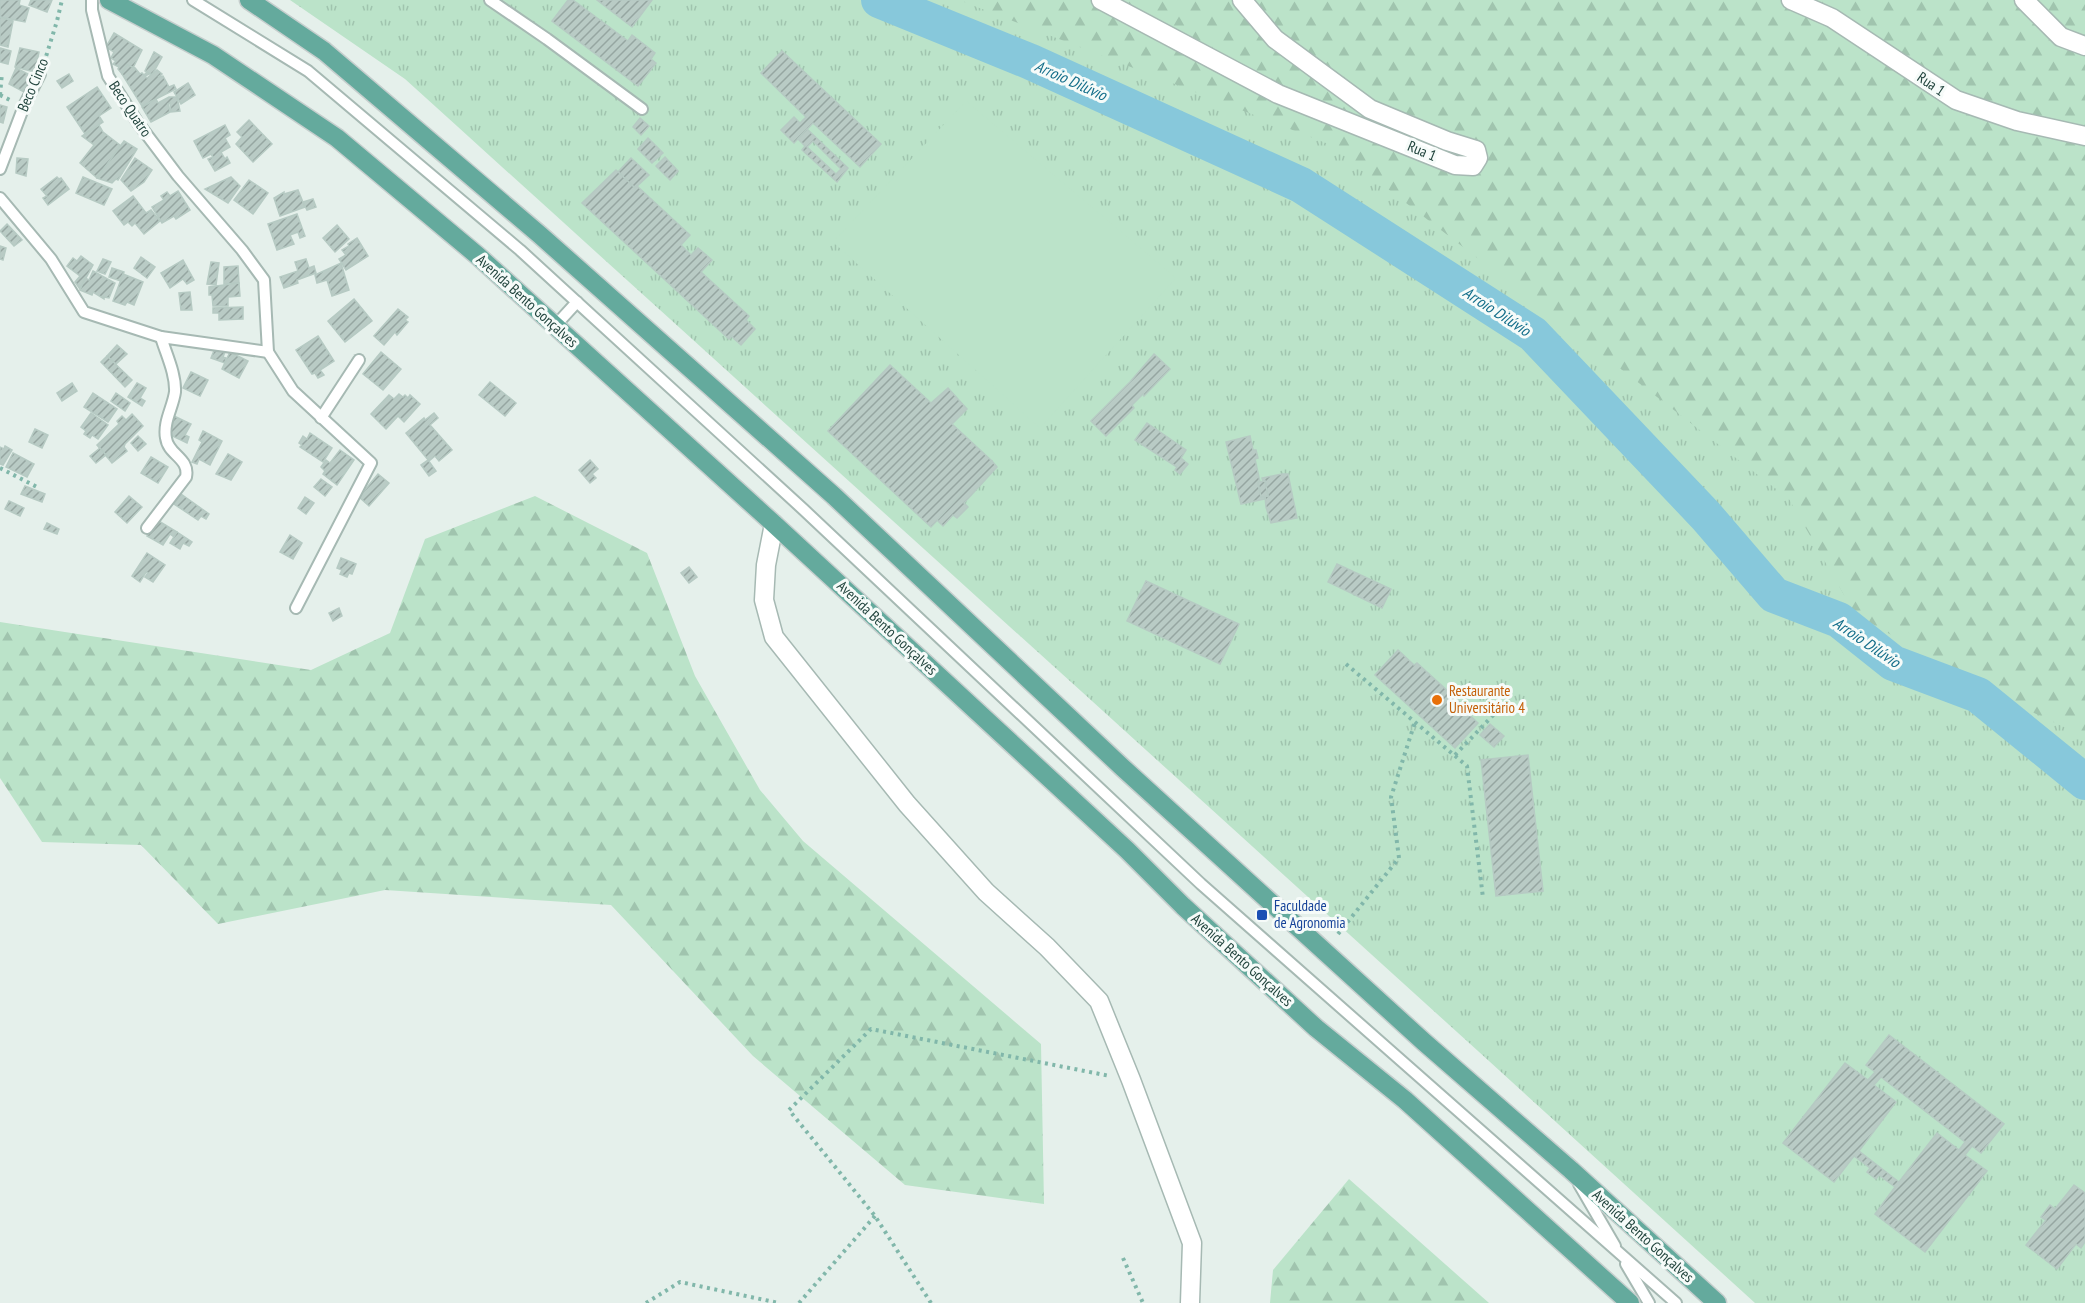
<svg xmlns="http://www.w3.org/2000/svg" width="2085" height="1303" font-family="'PT Sans Narrow',sans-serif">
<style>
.grass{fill:url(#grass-tufts)}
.forest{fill:url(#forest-firs)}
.garden{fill:#bbe3c9}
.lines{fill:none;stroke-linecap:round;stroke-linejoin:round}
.river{stroke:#87c8db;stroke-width:36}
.building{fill:url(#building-hatch);stroke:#b6cac3;stroke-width:1.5;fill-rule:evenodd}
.lane-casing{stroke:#a6b9b3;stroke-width:14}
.street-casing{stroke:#a6b9b3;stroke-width:21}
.primary-casing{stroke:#c5cecd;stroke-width:21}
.path{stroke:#81b7aa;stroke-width:4;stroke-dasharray:3 4.5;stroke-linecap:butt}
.lane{stroke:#fff;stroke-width:10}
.street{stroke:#fff;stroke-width:18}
.primary{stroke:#64aa9d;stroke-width:18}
.food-dot{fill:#e8710a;stroke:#f6fbf9;stroke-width:2}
.transit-dot{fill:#1a4fb4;stroke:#f6fbf9;stroke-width:2}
.labels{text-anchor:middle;stroke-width:6;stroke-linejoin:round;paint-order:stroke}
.street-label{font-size:15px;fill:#21443d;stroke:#f6fbf9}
.food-label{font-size:15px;fill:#c56008;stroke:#f6fbf9;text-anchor:start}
.transit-label{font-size:15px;fill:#164399;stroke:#f6fbf9;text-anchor:start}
.water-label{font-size:16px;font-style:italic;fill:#126d89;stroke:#f6fbf9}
</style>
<defs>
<pattern id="grass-tufts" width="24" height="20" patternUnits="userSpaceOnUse" patternTransform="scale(1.5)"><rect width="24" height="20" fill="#bbe3c9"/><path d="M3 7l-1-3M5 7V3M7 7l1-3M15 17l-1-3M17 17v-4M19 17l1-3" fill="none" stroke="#a0c4ae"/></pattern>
<pattern id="forest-firs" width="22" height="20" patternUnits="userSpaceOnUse" patternTransform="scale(1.5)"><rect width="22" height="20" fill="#bbe3c9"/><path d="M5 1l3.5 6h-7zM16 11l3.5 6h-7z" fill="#a0c4ae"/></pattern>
<pattern id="building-hatch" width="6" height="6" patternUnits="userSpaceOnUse" patternTransform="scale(1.5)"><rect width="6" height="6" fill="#b9cbc5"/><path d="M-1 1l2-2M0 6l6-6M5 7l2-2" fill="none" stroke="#96a6a1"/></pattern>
</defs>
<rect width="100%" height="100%" fill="#e5f0eb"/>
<path class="grass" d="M290 0H2085V1303H1755C1306 894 855 487 405 79Z"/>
<g class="forest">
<polygon points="959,0 2085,0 2085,737 1990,692 1855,614 1789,499 1331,145"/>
<polygon points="535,496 647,553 695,676 760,790 803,841 1041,1044 1044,1204 905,1185 753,1056 611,905 385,890 218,924 141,845 42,842 0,778 0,622 311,670 390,633 425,539"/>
<polygon points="1349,1179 1489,1303 1270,1303 1273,1270"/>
</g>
<polygon class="garden" points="966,101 1176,278 1040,428 833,242"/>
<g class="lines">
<polyline class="river" points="879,0 1031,62 1301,185 1533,334 1706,516 1774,595 1839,620 1893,663 1978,695 2085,782"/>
</g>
<g class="building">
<polygon points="0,0 20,0 19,5 29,8 25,22 0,17"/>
<polygon points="31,0 52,0 47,12 29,5"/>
<polygon points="568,0 573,0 628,41 632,35 655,53 651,59 656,63 638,86 552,21"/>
<polygon points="597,0 652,0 632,27"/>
<polygon points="0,17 13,21 8,47 0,45"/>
<polygon points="114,33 142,50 133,68 127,65 122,74 118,69 119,67 113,64 116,61 111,58 114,52 106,47"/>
<polygon points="0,48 11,51 8,64 0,62"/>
<polygon points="20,48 39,52 35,72 15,67"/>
<polygon points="782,51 881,144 860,167 813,123 794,143 781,130 794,117 800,123 806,117 761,73"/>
<polygon points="154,52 162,57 152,75 145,71"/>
<polygon points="127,65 135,68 140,74 142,73 144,75 147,72 149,74 145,76 147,78 157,70 162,74 158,77 163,76 169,87 174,85 176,89 142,106 122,74"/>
<polygon points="16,68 32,76 24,92 9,84"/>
<polygon points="69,74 73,81 62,88 57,81"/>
<polygon points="188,83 195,95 181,104 174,92"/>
<polygon points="97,87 111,108 99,116 103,122 85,134 67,107"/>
<polygon points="169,97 177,97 180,111 171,112 170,103 168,104 170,112 151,122 142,107 156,99 158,103"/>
<polygon points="0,105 7,107 3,123 0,122"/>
<polygon points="640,118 649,126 641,135 633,127"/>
<polygon points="249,120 272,144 253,162 236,144 242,137 237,132"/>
<polygon points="99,125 103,132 121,146 97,178 80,163 94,145 82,136"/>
<polygon points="225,125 230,135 225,138 230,147 221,152 225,159 227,157 230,163 215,171 208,159 213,157 211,154 203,158 194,141"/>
<path d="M807 129 848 168 837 182 802 150 805 146 798 139ZM813 141 841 169 836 174 807 147Z"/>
<polygon points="648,138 663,153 652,163 638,149"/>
<polygon points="124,141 137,149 118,180 116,179 112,183 97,178"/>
<polygon points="665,157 678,171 670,180 656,166"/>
<polygon points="17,158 28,159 26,176 16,173"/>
<polygon points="135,158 152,170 144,182 131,191 121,180"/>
<polygon points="631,158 649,175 635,188 618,172"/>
<polygon points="616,170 635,188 637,186 690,235 681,245 691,255 698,248 712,260 701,272 749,316 746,320 755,329 741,345 731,336 729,339 582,203"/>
<polygon points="57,177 59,179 61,178 69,189 48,205 43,198 47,196 41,189"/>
<polygon points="83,177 112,189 104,205 76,193"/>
<polygon points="231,177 240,186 228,203 205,189"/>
<polygon points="249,180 268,193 253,214 234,200"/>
<polygon points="298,190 305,207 280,216 274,198 284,192 284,194"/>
<polygon points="178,191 190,210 176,219 174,216 162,223 152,207 164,200 161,196 167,192 170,196"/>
<polygon points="133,196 146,213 151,210 160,221 144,234 135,223 132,226 128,222 124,225 113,211"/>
<polygon points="313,199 316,207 307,210 303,202"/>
<polygon points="297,214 305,236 300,238 298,232 290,235 294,244 277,250 268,224"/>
<polygon points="7,224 22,240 14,246 0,231"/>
<polygon points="337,225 349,239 335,252 323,238"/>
<polygon points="357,238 368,256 346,270 339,259 346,255 342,250 349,246 348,244"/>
<polygon points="0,246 6,248 3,260 0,259"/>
<polygon points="81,256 93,265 80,289 75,282 80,276 67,266 73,258 77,261"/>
<polygon points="141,257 155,267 147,278 134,268"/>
<polygon points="103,259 111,262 105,274 97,271"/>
<polygon points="306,259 309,268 314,266 316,273 297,280 298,283 284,288 280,277 298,271 295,262"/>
<polygon points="183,260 194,280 187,284 183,279 170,288 161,273"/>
<polygon points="211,262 219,263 216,285 207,284"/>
<polygon points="341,263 349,290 332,296 327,280 317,283 315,275"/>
<polygon points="238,266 239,283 224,284 224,267"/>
<polygon points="112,268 124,272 121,281 109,277"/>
<polygon points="93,271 115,283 109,298 104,297 104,299 93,292 92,295 80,290 85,278 89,280"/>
<polygon points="123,274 143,282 134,305 127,302 125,305 113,301"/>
<polygon points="239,283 240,296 228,297 228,306 213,306 212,295 209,295 209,287"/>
<polygon points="190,292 192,310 181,310 179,293"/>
<polygon points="354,299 372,321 345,342 328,321"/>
<polygon points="243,307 243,319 219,320 219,313 213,313 213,308"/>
<polygon points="398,309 408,317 405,320 408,322 397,335 395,332 384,345 374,336"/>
<polygon points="318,336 334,361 320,370 324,375 318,378 315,373 312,374 296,350"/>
<polygon points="117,345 127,354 116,364 107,356"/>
<polygon points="215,348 225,352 223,357 226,358 225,363 211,358"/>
<polygon points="230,352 248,361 239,378 222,369"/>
<polygon points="381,352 401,369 383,390 363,374"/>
<polygon points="1154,354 1170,369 1144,396 1143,394 1132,405 1134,408 1106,436 1091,421 1130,382"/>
<polygon points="107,356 132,380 125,387 101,362"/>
<polygon points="890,365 931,403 948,388 967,409 952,424 992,461 931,527 828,431"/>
<polygon points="191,372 208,380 200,396 183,388"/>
<polygon points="490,382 516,403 505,416 479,395"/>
<polygon points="72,383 77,391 62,401 57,393"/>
<polygon points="137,383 146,388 140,398 145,401 142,406 128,397"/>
<polygon points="93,393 117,409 108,422 84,407"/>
<polygon points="116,393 130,403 125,411 111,401"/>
<polygon points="399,394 403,397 405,395 408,398 410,395 420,404 404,422 398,416 386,429 371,414 389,395 394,399"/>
<polygon points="91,413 108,425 98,439 92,435 90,438 84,434 86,431 81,427"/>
<polygon points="434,413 438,418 430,425 452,450 439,461 435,456 429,461 406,433 424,418 425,420"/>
<polygon points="132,414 143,426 125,444 124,447 127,451 112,463 97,445 119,424 117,421 122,416 126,420"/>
<polygon points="174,416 191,424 185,435 189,437 187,443 166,433"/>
<polygon points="1147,423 1186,450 1181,458 1188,464 1180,474 1175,470 1177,467 1135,440"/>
<polygon points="35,429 48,435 42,448 29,442"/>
<polygon points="203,431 222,441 210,465 199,459 197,464 192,462 202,442 199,440"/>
<polygon points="310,433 332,448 323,462 300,447 302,445 299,443 303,436 307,439"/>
<polygon points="138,436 146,444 138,451 131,443"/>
<polygon points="1250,436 1253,450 1256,450 1258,458 1255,459 1260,482 1258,482 1261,497 1265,496 1265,499 1241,504 1226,442"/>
<polygon points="5,446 12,450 3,465 0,464 0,447 4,449"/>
<polygon points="100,448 106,455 96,463 90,456"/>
<polygon points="340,450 354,460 337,485 323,474 325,471 321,467 326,460 330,463"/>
<polygon points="13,453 34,464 27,477 6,467"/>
<polygon points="228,454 242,462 231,480 216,474"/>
<polygon points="151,457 168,467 158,483 141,473"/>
<polygon points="428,460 436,471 429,476 421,465"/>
<polygon points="590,460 598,469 592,474 596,478 590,483 579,470"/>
<polygon points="992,461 997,467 964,503 968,507 957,518 953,515 943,526 937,520"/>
<polygon points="378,474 389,483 369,506 359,497"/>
<polygon points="1282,474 1288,474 1297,518 1271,523 1266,507 1265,496 1268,496 1265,481 1263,481 1262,478"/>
<polygon points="321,479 332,487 325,496 314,487"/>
<polygon points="1265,481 1268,496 1261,497 1258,482"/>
<polygon points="25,486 45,494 42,502 21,494"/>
<polygon points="181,494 209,514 206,519 201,516 198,520 174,504"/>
<polygon points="129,496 142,507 127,523 115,512"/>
<polygon points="305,497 314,503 306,514 298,508"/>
<polygon points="9,501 24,508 20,516 5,509"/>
<polygon points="157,520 177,532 174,537 170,534 163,545 147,536"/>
<polygon points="47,523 59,529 57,534 44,529"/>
<polygon points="177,532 192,542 189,546 183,543 180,549 170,543"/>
<polygon points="290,535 302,543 293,559 280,552"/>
<polygon points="147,553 165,565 153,582 145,577 148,573 146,572 140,582 132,576"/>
<polygon points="341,558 356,564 352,574 349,573 347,577 340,574 342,570 337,568"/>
<polygon points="1337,564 1391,589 1382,608 1328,582"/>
<polygon points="689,567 697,577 689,583 681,573"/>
<polygon points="1146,581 1239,624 1220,664 1127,621"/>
<polygon points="339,608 342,616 333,621 329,613"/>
<polygon points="1398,650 1414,665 1417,663 1462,704 1460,706 1478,723 1455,748 1375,675"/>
<polygon points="1490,724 1504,736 1494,747 1480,735"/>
<polygon points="1528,755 1543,891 1496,896 1481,760"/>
<path d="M1889 1035 2004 1124 1981 1153 1972 1146 1965 1155 1987 1171 1925 1252 1875 1214 1895 1187 1879 1175 1876 1179 1867 1172 1870 1168 1854 1156 1834 1182 1783 1143 1845 1063 1868 1080 1875 1072 1866 1065ZM1881 1077 1965 1142 1959 1150 1937 1133 1899 1182 1859 1151 1896 1102 1874 1085Z"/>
<polygon points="2074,1185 2085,1193 2085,1242 2081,1248 2076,1244 2057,1269 2026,1245 2046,1220 2041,1217 2050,1205 2055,1209"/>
</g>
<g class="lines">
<defs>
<g id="lane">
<path d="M92 0V10L108 76 138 123 178 176 242 250 264 280 268 352 161 337C166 354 176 374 175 392 173 407 163 422 166 438 168 455 190 458 186 477L147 528"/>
<polyline points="193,0 308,71 520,250 804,510 1201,884 1676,1303"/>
<polyline points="490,0 547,39 642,109"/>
<polyline points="0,169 24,106 40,74"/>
<polyline points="0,198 51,259 84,312 161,337"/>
<polyline points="555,326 577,302"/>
<polyline points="268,352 293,391 371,463 296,608"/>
<polyline points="321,418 359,360"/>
<polyline points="1579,1184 1615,1246"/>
<polyline points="1626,1264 1649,1303"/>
</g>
<g id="street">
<polyline points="1101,0 1278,94 1455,165 1473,166 1478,158 1476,150 1447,141 1370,109 1275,39 1242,0"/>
<polyline points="1791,0 1832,18 1956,100 2017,121 2085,136"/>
<polyline points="2024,0 2061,37 2085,46"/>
<polyline points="774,524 766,565 764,600 774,637 907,804 986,892 1047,947 1099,1001 1131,1080 1192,1243 1190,1303"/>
</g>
<g id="primary">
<polyline points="109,0 213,55 337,138 478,256 774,524 1127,850 1183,906 1316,1028 1405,1100 1630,1303"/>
<polyline points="249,0 324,51 540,235 834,496 1123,768 1424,1042 1571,1170 1717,1303"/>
</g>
</defs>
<use href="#lane" class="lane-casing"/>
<use href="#street" class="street-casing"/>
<use href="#primary" class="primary-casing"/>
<g class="path">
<polyline points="44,63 57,21 62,0"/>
<polyline points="0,95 12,101"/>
<polyline points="0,95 2,73"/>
<polyline points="0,468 37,487"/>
<polyline points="1346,664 1467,766 1483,898"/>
<polyline points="1455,755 1500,708"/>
<polyline points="1338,934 1399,858 1391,797 1415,722"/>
<polyline points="1123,1258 1143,1303"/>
<polyline points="646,1303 680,1282 779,1303"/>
<polyline points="799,1303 875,1216"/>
<polyline points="931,1303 875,1216 789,1110 871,1029 1110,1076"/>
</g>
<use href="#lane" class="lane"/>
<use href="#street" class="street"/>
<use href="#primary" class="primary"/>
</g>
<circle class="food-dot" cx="1437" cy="700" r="6"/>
<rect class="transit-dot" x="1256" y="909" width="12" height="12" rx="3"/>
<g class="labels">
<g class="street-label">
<text transform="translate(1931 84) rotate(34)" y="5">Rua 1</text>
<text transform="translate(33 85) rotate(-67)" y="5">Beco Cinco</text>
<text transform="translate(130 109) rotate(56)" y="5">Beco Quatro</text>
<text transform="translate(1422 151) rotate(22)" y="5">Rua 1</text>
<text transform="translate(527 301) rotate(42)" y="5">Avenida Bento Gonçalves</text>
<text transform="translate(887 628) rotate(43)" y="5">Avenida Bento Gonçalves</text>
<text transform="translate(1242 960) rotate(42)" y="5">Avenida Bento Gonçalves</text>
<text transform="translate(1643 1236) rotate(42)" y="5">Avenida Bento Gonçalves</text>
</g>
<g class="food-label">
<text x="1449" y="696">Restaurante<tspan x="1449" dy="17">Universitário 4</tspan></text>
</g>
<g class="transit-label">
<text x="1274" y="911">Faculdade<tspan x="1274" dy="17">de Agronomia</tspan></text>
</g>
<g class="water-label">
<text transform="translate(1071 80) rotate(24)" y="6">Arroio Dilúvio</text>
<text transform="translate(1497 311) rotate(33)" y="6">Arroio Dilúvio</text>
<text transform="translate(1867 642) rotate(34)" y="6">Arroio Dilúvio</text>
</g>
</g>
</svg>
